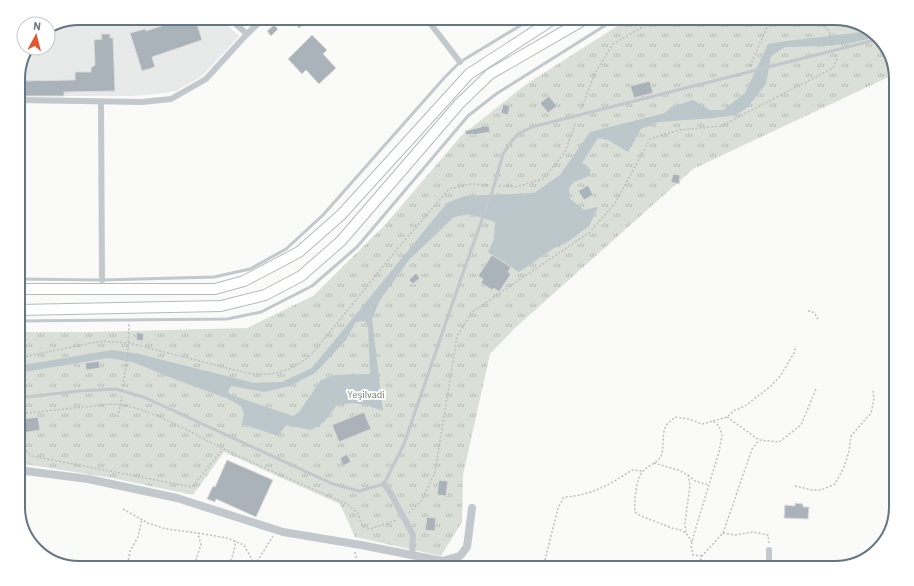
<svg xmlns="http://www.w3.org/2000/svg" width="914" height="586" font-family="Barlow,sans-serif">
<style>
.built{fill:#e8e9e9}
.grass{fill:url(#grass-tufts)}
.water{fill:#bbc7cb;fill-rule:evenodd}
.building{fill:#aab3b9;stroke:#dcdcda}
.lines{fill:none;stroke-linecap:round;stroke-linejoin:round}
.primary-casing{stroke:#b5babe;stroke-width:12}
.path{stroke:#bbbfc2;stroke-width:1.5;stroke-dasharray:2 2;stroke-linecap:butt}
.service{stroke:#c3c8cc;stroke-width:3}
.minor{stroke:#c3c8cc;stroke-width:6}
.tertiary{stroke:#c3c8cc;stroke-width:8}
.primary{stroke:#fff;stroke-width:10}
.labels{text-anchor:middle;stroke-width:4;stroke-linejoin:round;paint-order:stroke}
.park-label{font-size:10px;fill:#687a64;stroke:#fff}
.rim{fill:none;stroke:#657683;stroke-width:2}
</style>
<defs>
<pattern id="grass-tufts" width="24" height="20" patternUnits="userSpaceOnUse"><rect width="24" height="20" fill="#dadfd7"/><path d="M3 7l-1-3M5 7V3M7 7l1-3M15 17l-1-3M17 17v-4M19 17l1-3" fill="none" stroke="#b4b9b4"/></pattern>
</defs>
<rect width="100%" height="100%" fill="#fafaf8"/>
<polygon class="built" points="79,18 219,18 239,36 202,76 176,91 156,94 132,96 18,96 18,75 21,69 36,48 48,48 48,32 50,30"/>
<polygon class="grass" points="630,18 835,18 869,28 888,48 895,74 693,169 515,328 490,354 463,475 462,522 441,556 355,537 340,504 224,452 193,495 112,478 18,463 18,332 89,332 247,328 313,296 384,226 461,136 525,85"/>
<path class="water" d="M872 31 877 37 851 43 825 46 785 47 771 56 766 84 748 107 736 115 713 118 659 122 641 129 628 152 608 140 598 138 582 163 587 166 591 170 589 176 574 182 569 188 570 199 584 210 598 207 589 226 566 243 554 248 519 272 488 252 494 239 495 222 470 214 454 217 409 260 380 300 372 319 383 411 366 405 353 403 337 405 324 422 311 430 286 425 278 436 242 424 244 413 241 406 226 398 169 377 133 362 108 358 18 373V366L112 350 139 354 254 383 282 382 312 368 447 203 465 196 534 193 560 175 590 132 665 113 671 107 693 100 710 110H723L745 93 768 44 787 41ZM365 321 368 326 370 374 335 375 321 380 299 412 293 416 231 395 228 392 229 389 232 386 264 392 290 386 315 373 346 340 356 322Z"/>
<g class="building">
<polygon points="179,18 195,18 202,40 152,57 155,67 142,71 130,33 145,29 146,31 180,20"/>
<polygon points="291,18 311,18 299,28"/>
<polygon points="274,25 278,29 271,36 267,31"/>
<polygon points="101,34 110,34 110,38 113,38 115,91 64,92 64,96 18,96 18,81 75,80 75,72 91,72 91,68 95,65 94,40 102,39"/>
<polygon points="312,35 327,50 323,54 336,68 319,84 306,70 302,74 288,59"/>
<polygon points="650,81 653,93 634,98 630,86"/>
<polygon points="549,96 557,106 548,113 540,103"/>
<polygon points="503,104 510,106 508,115 501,113"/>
<polygon points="481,126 489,126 490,132 473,135 473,134 466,135 465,131 481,127"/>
<polygon points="673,174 680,175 679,184 671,182"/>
<polygon points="588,185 593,195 584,200 578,191"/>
<polygon points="492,255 511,267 508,272 511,274 499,292 494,288 492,290 481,283 483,279 478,276"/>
<polygon points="416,273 420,278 413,284 409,280"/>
<polygon points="137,332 144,334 143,341 136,340"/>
<polygon points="99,361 100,368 86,370 85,363"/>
<polygon points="364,412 371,429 339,442 332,425"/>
<polygon points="38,417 40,430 23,433 22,419"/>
<polygon points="347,454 351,462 343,466 340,458"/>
<polygon points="227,460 273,480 256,517 216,499 215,502 207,499 213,486 215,487"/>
<polygon points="439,480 448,481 446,496 437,495"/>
<polygon points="795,503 803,504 803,507 809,507 808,519 784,518 785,505 795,506"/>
<polygon points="427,517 436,518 435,531 425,530"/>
</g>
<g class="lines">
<defs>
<g id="primary">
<polyline points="18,289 215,289 244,281 299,252 341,215 469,74 555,18"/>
<polyline points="18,310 221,306 265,295 301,276 341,241 459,104 490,74 587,18"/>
</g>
</defs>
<use href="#primary" class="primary-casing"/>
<g class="path">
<polyline points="707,18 820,21 829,31 832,46"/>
<polyline points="750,66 770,20"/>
<polyline points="581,109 595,73 613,44 658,18"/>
<polyline points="499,186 516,187 543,179 565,152 576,122"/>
<path d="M808 311C814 311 815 314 818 319"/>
<path d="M18 358 101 341 129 343 247 373C273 377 292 371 312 354L398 248 449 189 471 184 489 185"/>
<polyline points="123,386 128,351 129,324"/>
<path d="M18 414 112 404C148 406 189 432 222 448 263 468 306 486 347 504L358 513 362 526 370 529 397 520"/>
<polyline points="18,416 23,448 32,456 192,487 223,449"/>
<polyline points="118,417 122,396"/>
<polyline points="727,417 759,440 779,442 801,425 816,389"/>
<polyline points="713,421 727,417 735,410 745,406 771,386 781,375 794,353 796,346"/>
<polyline points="654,463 678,470 688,475 690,486 685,523 686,533"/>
<polyline points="688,475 695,481 709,485"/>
<polyline points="795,486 812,490 821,490 835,484 843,469 846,461 849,451 851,436 871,413 874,399 873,391"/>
<polyline points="123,509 148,523 166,529 198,533 227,538 244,545 255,565"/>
<polyline points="409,513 422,500 435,472 457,336 472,312 590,232 615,203 650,139 679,130 721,126 833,68 837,59 836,55"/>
<polyline points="723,533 735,535 753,532 768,535 769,543"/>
<path d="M692 542 686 533 680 530 672 528 641 516 635 512C634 501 636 477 644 470 649 465 658 463 661 456 665 446 661 435 666 426 668 422 672 420 675 417L689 419 702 424 713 421 719 426 722 435 719 452 694 534 691 546 693 555 702 556"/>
<polyline points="355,552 358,568"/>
<polyline points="127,568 130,551 138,537 142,519"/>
<polyline points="193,568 201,545 198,533"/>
<polyline points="227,568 233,555 236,541"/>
<polyline points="253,568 273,536"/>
<path d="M543 568 558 508 564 497C590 496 611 484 632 470L642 471"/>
<polyline points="698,568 702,556 723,533 752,449 759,440"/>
</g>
<g class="service">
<polyline points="18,279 102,280 214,277 250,269 286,249 323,215 445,77 460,62 533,18"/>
<polyline points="18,321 227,319 261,312 312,286 357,247 468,116 496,94 617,18"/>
<polyline points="18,398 79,391 116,389 146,398 333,484 359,491 384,484 404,444 464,270 493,189 503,154 511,142 518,134 532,127 879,39"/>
</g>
<g class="minor">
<polyline points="229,18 247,34 264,18"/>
<polyline points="426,18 460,62"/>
<polyline points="18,100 142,102 171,99 206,79 247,34"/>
<polyline points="101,102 102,280"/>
<polyline points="384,484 390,492 413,535 412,555"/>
<polyline points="434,560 436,566 438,568"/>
<polyline points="769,568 769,550"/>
</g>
<polyline class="tertiary" points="18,470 88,479 177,498 283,532 361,545 442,561 460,556 467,547 472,508"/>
<use href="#primary" class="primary"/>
</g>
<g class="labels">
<g class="park-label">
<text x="366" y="398">Yeşilvadi</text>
</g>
</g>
<path d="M0 0H914V586H0ZM79 25H835A54 54 0 0 1 889 79V507A54 54 0 0 1 835 561H79A54 54 0 0 1 25 507V79A54 54 0 0 1 79 25Z" fill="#fff" fill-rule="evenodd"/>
<path class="rim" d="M79 25H835A54 54 0 0 1 889 79V507A54 54 0 0 1 835 561H79A54 54 0 0 1 25 507V79A54 54 0 0 1 79 25Z"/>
<g transform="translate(36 36) rotate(7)"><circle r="19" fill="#ffffff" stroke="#c1c8cd"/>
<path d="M0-3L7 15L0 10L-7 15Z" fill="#e4572e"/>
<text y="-6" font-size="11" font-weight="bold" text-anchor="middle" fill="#657683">N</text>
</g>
</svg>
